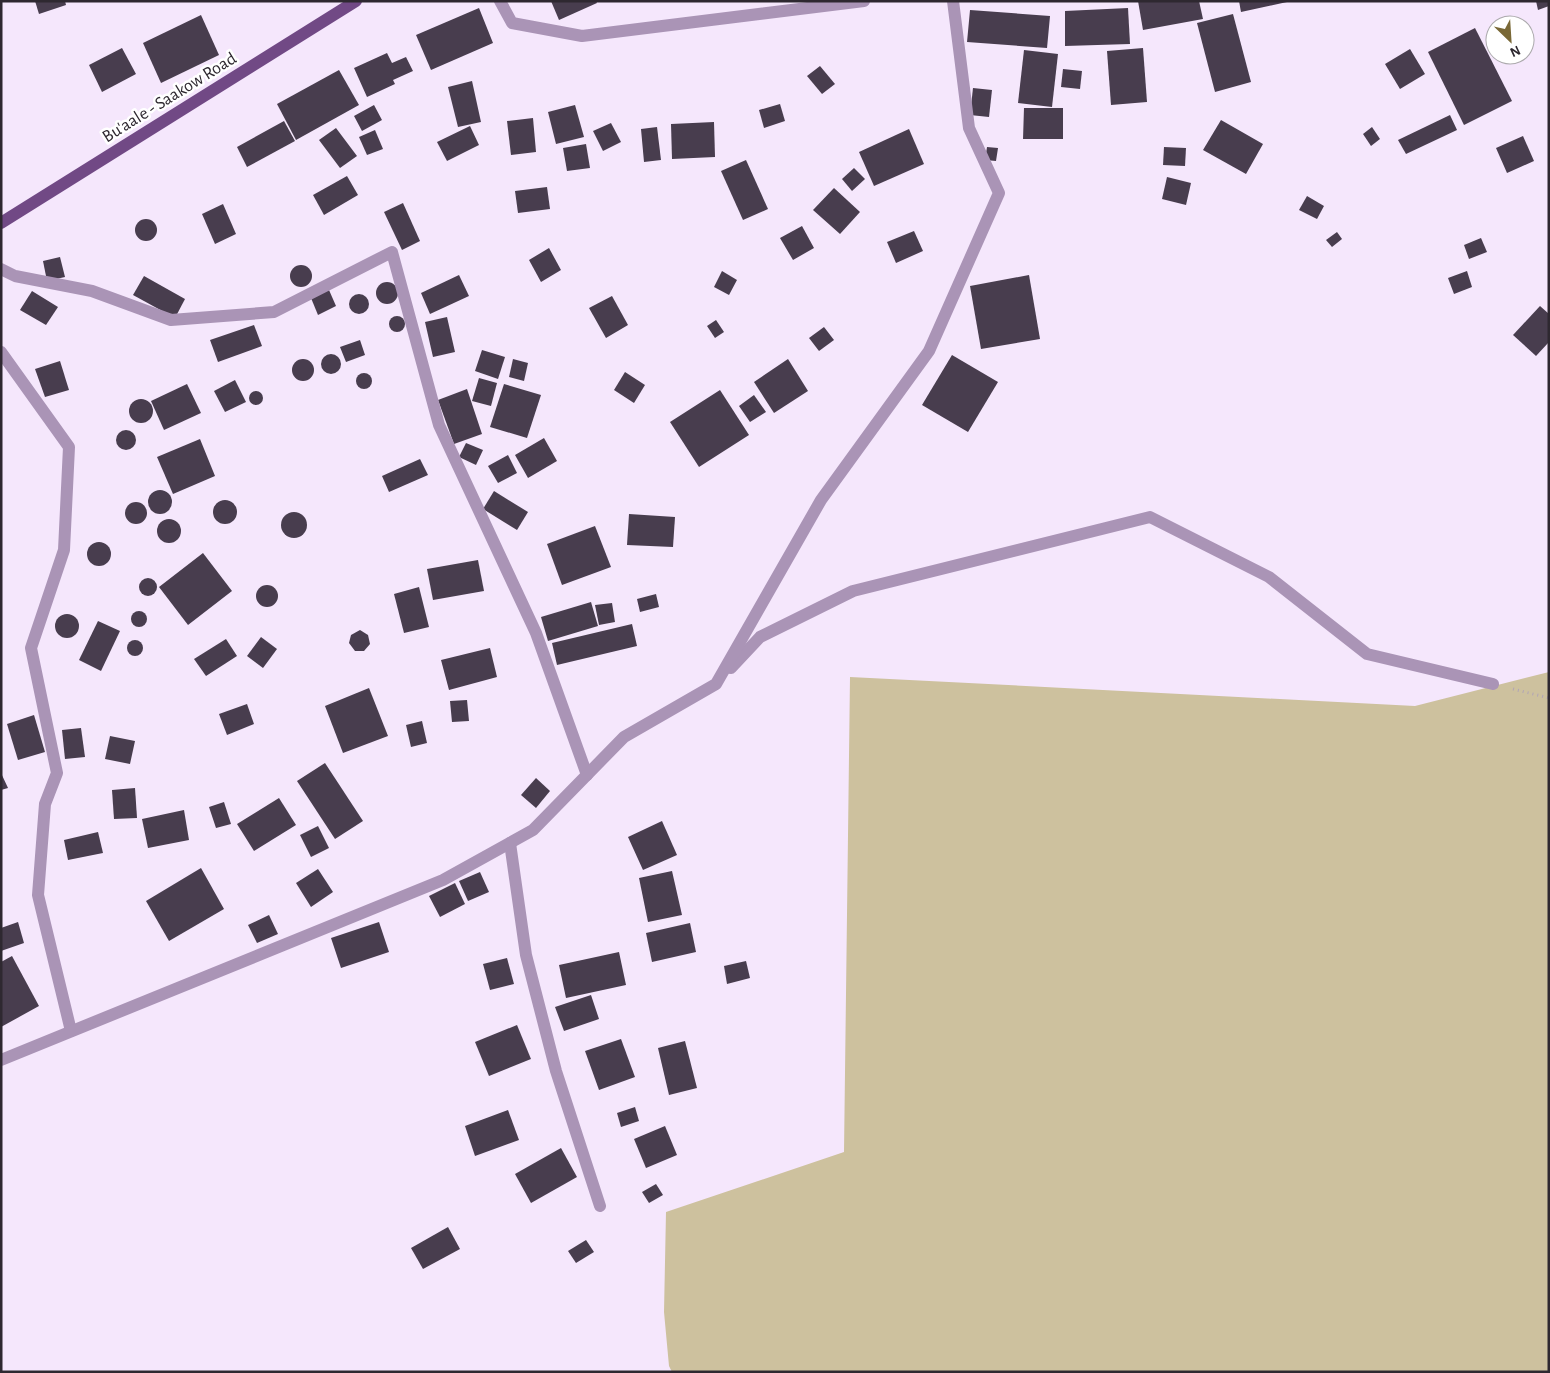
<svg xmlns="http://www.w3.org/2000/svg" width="1550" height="1373" font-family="'Alegreya Sans',sans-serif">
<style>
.green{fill:#cdc19e}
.building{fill:#483d4e}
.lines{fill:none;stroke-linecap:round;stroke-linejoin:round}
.path{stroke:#b1a5b6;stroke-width:3;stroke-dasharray:1 4;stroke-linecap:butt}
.minor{stroke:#aa94b6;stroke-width:12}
.major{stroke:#714985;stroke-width:12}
.labels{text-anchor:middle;stroke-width:5;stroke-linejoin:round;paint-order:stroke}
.street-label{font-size:18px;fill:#2e2830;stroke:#fff}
</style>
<rect width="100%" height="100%" fill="#f5e7fc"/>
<polygon class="green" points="1549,672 1549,1372 672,1372 669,1366 664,1312 666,1212 844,1152 850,677 1415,706"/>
<g class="building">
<polygon points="35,1 65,1 66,5 39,14"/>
<polygon points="551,1 596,1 597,3 559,20"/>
<polygon points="1138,1 1199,1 1203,19 1143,30"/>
<polygon points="1239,1 1286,1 1287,2 1241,12"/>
<polygon points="1536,1 1549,1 1549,6 1538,10"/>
<polygon points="479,8 493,43 431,70 416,35"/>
<polygon points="1128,8 1130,44 1065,46 1065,11"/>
<polygon points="970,10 1050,16 1047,48 967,42"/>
<polygon points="1233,14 1251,82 1215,92 1197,23"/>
<polygon points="201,15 219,55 161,83 143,43"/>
<polygon points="1475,28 1512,101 1464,125 1428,52"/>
<polygon points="122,48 136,74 102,92 89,65"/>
<polygon points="1143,48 1147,102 1111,105 1107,51"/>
<polygon points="1410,49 1425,74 1400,89 1385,64"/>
<polygon points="1024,50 1058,54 1052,107 1018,103"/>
<polygon points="387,53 392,63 406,57 413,71 393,80 395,84 367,97 354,68"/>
<polygon points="820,66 835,84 822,94 807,76"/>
<polygon points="1063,69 1082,71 1080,89 1061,87"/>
<polygon points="339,70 359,105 296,140 277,104"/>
<polygon points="472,81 481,122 458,127 448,87"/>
<polygon points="973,88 992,90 989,117 970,115"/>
<polygon points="780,104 785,121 764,128 759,110"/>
<polygon points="374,105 382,120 362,131 354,116"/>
<polygon points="575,105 584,137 556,144 548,112"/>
<polygon points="1024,108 1063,108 1063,139 1023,139"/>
<polygon points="1450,115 1457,130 1406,154 1398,140"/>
<polygon points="533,118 536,152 511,155 507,121"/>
<polygon points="1221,120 1263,144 1246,174 1203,150"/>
<polygon points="284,121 295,141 247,167 237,147"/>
<polygon points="714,122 715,157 672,159 671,124"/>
<polygon points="611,123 621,142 603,151 593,131"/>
<polygon points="470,126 479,145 447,161 437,142"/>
<polygon points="657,127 661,160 644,162 641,129"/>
<polygon points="1372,127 1380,139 1371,146 1363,134"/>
<polygon points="336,128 357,156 340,168 319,140"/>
<polygon points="909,129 924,164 874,186 859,152"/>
<polygon points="375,130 383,149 367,155 359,137"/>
<polygon points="1523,136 1534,161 1507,173 1496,148"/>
<polygon points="586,144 590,168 567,171 563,148"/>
<polygon points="987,147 998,148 996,161 985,160"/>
<polygon points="1164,147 1186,148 1185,166 1163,165"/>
<polygon points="746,160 768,209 743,220 721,171"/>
<polygon points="854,168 865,179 852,191 842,179"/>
<polygon points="347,176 358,195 324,215 313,195"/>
<polygon points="1167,177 1191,183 1186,205 1162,199"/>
<polygon points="547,187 550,209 518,213 515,191"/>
<polygon points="834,188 860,212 840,234 813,210"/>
<polygon points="1307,196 1324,206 1317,219 1299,210"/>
<polygon points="403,203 420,241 402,250 384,212"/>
<polygon points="223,204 236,234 215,244 202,214"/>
<circle cx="146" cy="230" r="11"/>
<polygon points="802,226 814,248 793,260 780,238"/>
<polygon points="914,231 923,251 896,263 887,242"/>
<polygon points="1337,232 1342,239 1332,247 1326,240"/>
<polygon points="1481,238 1487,252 1469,259 1464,245"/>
<polygon points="549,248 561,270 541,282 529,260"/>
<polygon points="60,257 65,277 47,281 43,261"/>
<circle cx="301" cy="276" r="11"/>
<polygon points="722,271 737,280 729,295 714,287"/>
<polygon points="1467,271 1472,287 1454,294 1448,278"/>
<polygon points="459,275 469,296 430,314 421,293"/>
<polygon points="1029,275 1040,339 981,349 970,286"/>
<polygon points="144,276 185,299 175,318 133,295"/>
<circle cx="387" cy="293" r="11"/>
<polygon points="329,290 336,306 318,315 311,298"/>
<polygon points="32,291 58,307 46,325 20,310"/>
<circle cx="359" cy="304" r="10"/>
<polygon points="612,296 628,325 606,338 589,308"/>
<polygon points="1540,306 1549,314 1549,342 1536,356 1513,335"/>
<circle cx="397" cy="324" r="8"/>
<polygon points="447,317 455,352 433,357 425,322"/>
<polygon points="716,320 724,332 715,338 707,326"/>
<polygon points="254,325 262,346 218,362 210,340"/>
<polygon points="824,327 834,340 819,351 809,338"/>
<polygon points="360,340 365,355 346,362 340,347"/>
<polygon points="482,350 505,357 498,379 475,371"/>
<circle cx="331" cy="364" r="10"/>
<polygon points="952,355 998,382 968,432 922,405"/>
<polygon points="513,359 528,363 524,381 509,377"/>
<polygon points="788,359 808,391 774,413 754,382"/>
<circle cx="303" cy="370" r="11"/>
<polygon points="60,361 69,390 45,397 35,369"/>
<polygon points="625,372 645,385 634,403 614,390"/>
<circle cx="364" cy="381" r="8"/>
<polygon points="479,378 497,383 491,406 472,401"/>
<polygon points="235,380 246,402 225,412 214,391"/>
<polygon points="187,384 201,413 164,430 151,401"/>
<polygon points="504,384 541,395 527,438 490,427"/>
<polygon points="467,389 482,434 454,444 438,400"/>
<polygon points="720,390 749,435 699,467 670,422"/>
<circle cx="256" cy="398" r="7"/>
<polygon points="754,395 766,412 750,422 739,406"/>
<circle cx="141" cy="411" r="12"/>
<circle cx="126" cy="440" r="10"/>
<polygon points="544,438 557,461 528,478 515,455"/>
<polygon points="200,439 215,476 173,494 157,457"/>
<polygon points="466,443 483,450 476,465 459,457"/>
<polygon points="508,455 517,473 498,483 488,466"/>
<polygon points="420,459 428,475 389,492 382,476"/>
<circle cx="160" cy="502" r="12"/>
<polygon points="494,491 528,512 517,530 483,509"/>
<circle cx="225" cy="512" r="12"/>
<circle cx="136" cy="513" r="11"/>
<circle cx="294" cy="525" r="13"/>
<polygon points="629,514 675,517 673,547 627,545"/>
<circle cx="169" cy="531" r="12"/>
<polygon points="595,526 611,567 562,585 547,544"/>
<circle cx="99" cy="554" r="12"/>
<polygon points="203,553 232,591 188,625 159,587"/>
<polygon points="478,560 484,591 433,600 427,569"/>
<circle cx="148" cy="587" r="9"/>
<circle cx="267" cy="596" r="11"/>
<polygon points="419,587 429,627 404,633 394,594"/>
<polygon points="656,594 659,607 640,612 637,599"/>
<polygon points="591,602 598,626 548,641 541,617"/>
<polygon points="612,603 615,622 599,625 595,605"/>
<circle cx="139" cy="619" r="8"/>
<circle cx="67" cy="626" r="12"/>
<polygon points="98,621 120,631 101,671 79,660"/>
<polygon points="632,624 637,646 557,665 552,643"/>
<polygon points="360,630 368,635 370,644 364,651 355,651 349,643 351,635"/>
<polygon points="261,637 277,649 263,668 247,656"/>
<polygon points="226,639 237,656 206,676 194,659"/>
<circle cx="135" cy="648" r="8"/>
<polygon points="490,648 497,677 449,690 441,660"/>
<polygon points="369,688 388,736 343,753 325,706"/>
<polygon points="467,700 469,721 452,722 450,701"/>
<polygon points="247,704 254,724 227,735 219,714"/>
<polygon points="34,715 45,752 18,760 7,724"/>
<polygon points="422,721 427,743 411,747 406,725"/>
<polygon points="81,728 85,757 65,759 62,730"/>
<polygon points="110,736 135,741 130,764 105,759"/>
<polygon points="325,763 363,821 335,839 297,781"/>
<polygon points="1,773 8,788 1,790"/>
<polygon points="536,778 550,791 536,808 521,795"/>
<polygon points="135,788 137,818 114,819 112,790"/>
<polygon points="279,798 296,825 254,851 237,824"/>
<polygon points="224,802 231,824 216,828 209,807"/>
<polygon points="184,810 189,840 148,848 142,819"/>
<polygon points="662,821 677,855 643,870 628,837"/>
<polygon points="318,826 329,848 311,857 300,835"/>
<polygon points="98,832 103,853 68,860 64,840"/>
<polygon points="201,868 224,909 169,941 146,901"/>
<polygon points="318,869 333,892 311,907 296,883"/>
<polygon points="672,871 682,915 648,922 639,878"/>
<polygon points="480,872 489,892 468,901 459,881"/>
<polygon points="455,883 465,904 440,917 429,896"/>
<polygon points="269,915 278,934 257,943 248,925"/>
<polygon points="18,922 24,943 1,951 1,928"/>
<polygon points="379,922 389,952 341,968 331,938"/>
<polygon points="690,923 696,952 652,962 646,933"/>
<polygon points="619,952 626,985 566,998 559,965"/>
<polygon points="12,956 39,1006 1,1027 1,962"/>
<polygon points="507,958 514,984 490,990 483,964"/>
<polygon points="746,961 750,978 727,984 724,966"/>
<polygon points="591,995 599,1019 564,1031 555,1007"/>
<polygon points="517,1025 531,1059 489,1076 475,1042"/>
<polygon points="621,1039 635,1077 599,1090 585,1051"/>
<polygon points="685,1041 697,1088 669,1095 658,1048"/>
<polygon points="635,1107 639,1121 621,1127 617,1113"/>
<polygon points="508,1110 519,1140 475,1156 465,1126"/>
<polygon points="665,1126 677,1155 646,1168 634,1139"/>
<polygon points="561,1148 577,1177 531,1203 515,1174"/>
<polygon points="656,1184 663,1195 649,1203 642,1192"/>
<polygon points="448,1227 460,1249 423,1269 411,1248"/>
<polygon points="586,1240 594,1252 576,1263 568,1251"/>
</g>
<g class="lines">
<polyline class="path" points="1513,689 1549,698"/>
<g class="minor">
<polyline points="500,1 512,23 582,36 864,1"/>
<polyline points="1,269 15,276 92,291 171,320 274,312 392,252 439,425 536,633 587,775"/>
<polyline points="1,352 69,447 64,550 31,648 57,773 45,804 38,895 71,1031"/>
<polyline points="731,668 760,637 853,591 1150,517 1269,577 1367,654 1493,684"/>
<polyline points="510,843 526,955 556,1071 600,1206"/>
<polyline points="1,1060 443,880 533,830 624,737 716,684 821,500 929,351 999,193 969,128 953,1"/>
</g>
<polyline class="major" points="1,223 356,1"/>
</g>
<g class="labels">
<g class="street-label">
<text transform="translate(169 97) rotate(-32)" y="6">Bu'aale - Saakow Road</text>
</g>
</g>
<rect width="1550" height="1373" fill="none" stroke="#2e2830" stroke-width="5"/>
<g transform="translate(1510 40) rotate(155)"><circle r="24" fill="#ffffff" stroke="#aba9ac"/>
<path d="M0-4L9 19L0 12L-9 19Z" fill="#796836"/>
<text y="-8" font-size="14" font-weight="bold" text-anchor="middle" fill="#2e2830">N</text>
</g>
</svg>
